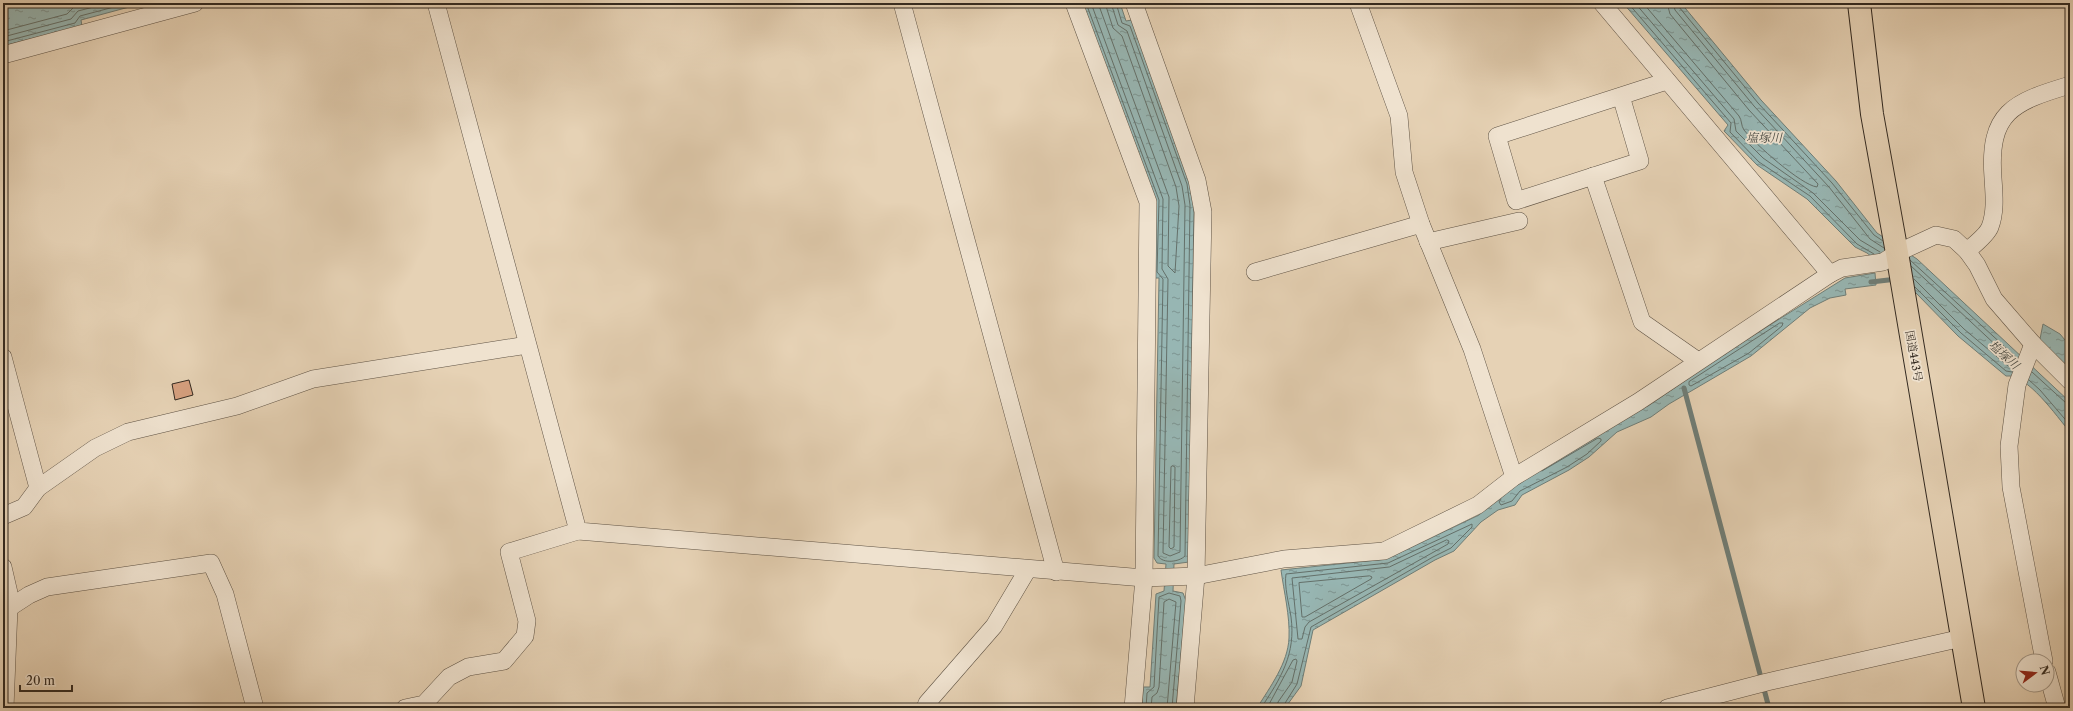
<svg xmlns="http://www.w3.org/2000/svg" width="2073" height="711" font-family="'Libre Caslon Text','Noto Serif JP',serif">
<style>
.water{fill:url(#water-ripples);stroke:#6f7e78}
.lines{fill:none;stroke-linecap:round;stroke-linejoin:round}
.shore{stroke:#64706a;stroke-width:1}
.stream{stroke:#6f7e78;stroke-width:5}
.building{fill:#d7a180;stroke:#322920}
.street-casing{stroke:#5f5345;stroke-width:18}
.highway-casing{stroke:#322920;stroke-width:24}
.street{stroke:#efe2cf;stroke-width:17}
.highway{stroke:#e6d2b5;stroke-width:22}
.labels{text-anchor:middle;stroke-width:3.5;stroke-linejoin:round;paint-order:stroke}
.street-label{font-size:11px;fill:#322920;stroke:#efe2cf}
.water-label{font-size:12px;font-style:italic;fill:#4b4c45;stroke:#efe2cf}
</style>
<defs>
<pattern id="water-ripples" width="26" height="14" patternUnits="userSpaceOnUse"><rect width="26" height="14" fill="#97b6b3"/><path d="M2 4q2-2 4 0t4 0M15 11q2-2 4 0t4 0" fill="none" stroke="#7c9491"/></pattern>
</defs>
<rect width="100%" height="100%" fill="#e6d2b5"/>
<filter id="stains"><feTurbulence type="fractalNoise" baseFrequency=".005" numOctaves="4"/><feColorMatrix values="0 0 0 0 .2 0 0 0 0 .09 0 0 0 0 .02 0 0 0 .5 -.17"/></filter>
<radialGradient id="worn" r=".72"><stop offset=".6" stop-color="#630" stop-opacity="0"/><stop offset="1" stop-color="#630" stop-opacity=".3"/></radialGradient>
<g class="water">
<polygon points="16,3 144,3 81,20 82,26 3,46 3,7"/>
<polygon points="1082,3 1120,3 1126,21 1132,20 1191,184 1194,205 1189,562 1174,564 1173,591 1183,593 1186,601 1176,708 1142,708 1143,687 1150,687 1156,594 1164,591 1166,564 1157,563 1154,558 1159,278 1153,278 1155,202"/>
<path d="M1623 3H1681L1761 100 1836 181 1877 233 1917 259 2070 402V432C2057 417 2027 373 2006 376L1958 336 1916 293 1867 253 1855 247 1807 199 1757 165 1724 131 1728 125Z"/>
<path d="M1875 273 1876 285 1845 289 1846 295 1830 298 1810 308 1751 356 1669 404 1651 417 1617 432 1589 457 1569 470 1522 495 1515 505 1498 510 1481 522 1454 551 1435 560 1313 630 1301 686 1285 708H1257C1270 687 1288 663 1289 638 1290 616 1284 592 1281 570L1387 559 1479 515 1493 503 1503 490 1633 412 1648 406 1725 353 1845 278Z"/>
<polygon points="2043,324 2060,334 2070,346 2070,372 2039,344"/>
</g>
<g class="lines">
<g class="shore">
<path d="M1086 3 1159 200 1157 272 1163 279 1158 556C1163 564 1179 562 1185 556L1190 205 1187 184 1130 26 1122 23 1116 3"/>
<polyline points="1091,3 1163,199 1162,269 1168,279 1163,553 1170,556 1180,552 1185,205 1182,186 1127,31 1118,25 1111,3"/>
<polyline points="1098,3 1169,197 1168,266 1175,273 1179,206 1176,187 1122,36 1113,28 1105,3"/>
<polyline points="1628,3 1731,123 1730,132 1759,162 1810,196 1857,244 1874,254"/>
<polyline points="1635,3 1734,119 1736,131 1763,158 1813,193 1860,240 1880,252"/>
<path d="M1643 3 1739 116C1742 120 1741 126 1744 130 1755 144 1801 185 1817 187L1818 184 1749 110 1670 14 1667 3"/>
<polyline points="1673,3 1675,10 1754,106 1829,187 1870,239 1884,248"/>
<polyline points="1678,3 1679,7 1758,103 1832,183 1874,235 1883,241"/>
<polyline points="3,31 67,14 74,7 86,3"/>
<polyline points="3,37 71,19 78,11 109,3"/>
<polyline points="3,42 75,23 80,16 129,3"/>
<polyline points="1910,260 2017,358"/>
<polyline points="1911,266 2015,363"/>
<polyline points="1914,279 1964,329 2008,366 2014,367"/>
<polyline points="1915,287 1961,333 2006,371 2012,372"/>
<polygon points="1780,323 1783,323 1782,326 1749,353 1691,386 1689,385 1689,382"/>
<polyline points="2032,372 2066,403 2070,404"/>
<polyline points="2029,380 2040,390 2070,425"/>
<polygon points="1173,466 1175,467 1174,547 1171,549 1169,547 1171,467"/>
<polyline points="1501,499 1499,502 1501,505 1512,501 1520,491 1567,467 1587,454 1601,441 1601,439 1598,438 1542,471"/>
<polygon points="1447,540 1449,541 1448,544 1309,622 1305,627 1302,639 1298,639 1292,578 1389,567"/>
<polygon points="1370,576 1372,577 1371,579 1305,617 1302,617 1299,583"/>
<polyline points="1146,708 1147,693 1154,687 1159,597 1169,593 1180,596 1181,601 1172,708"/>
<polyline points="1151,708 1152,697 1157,693 1159,687 1164,602 1169,599 1176,602 1167,708"/>
<path d="M1261 708C1281 678 1296 654 1291 617 1289 604 1284 586 1286 574L1388 563 1472 524V527L1451 548 1433 557 1311 627 1297 684 1282 708"/>
<polyline points="1267,708 1293,660 1296,659 1297,661 1292,682 1278,702 1277,708"/>
</g>
<g class="stream">
<polyline points="1871,282 1897,279"/>
<polyline points="1684,388 1769,708"/>
</g>
</g>
<polygon class="building" points="189,380 193,395 175,400 172,384"/>
<g class="lines">
<defs>
<g id="street">
<polyline points="436,3 578,531 1144,578 1196,576 1284,559 1384,551 1478,505 1514,477 1638,402 1830,274 1842,268 1883,262 1897,253 1936,235 1954,239 1967,251 1977,265 1994,299 2033,344 2070,381"/>
<polyline points="902,3 1056,572"/>
<polyline points="1074,3 1148,202 1144,578 1133,708"/>
<polyline points="1134,3 1197,180 1203,212 1196,576 1185,708"/>
<polyline points="1358,3 1399,116 1404,172 1421,224 1472,349 1514,477"/>
<polyline points="1602,3 1830,274"/>
<polyline points="3,55 195,3"/>
<polyline points="1621,96 1640,161 1516,201 1497,136 1667,81"/>
<polyline points="1593,176 1642,322 1698,361"/>
<polyline points="1428,242 1519,221"/>
<path d="M1967 251C1974 245 1987 235 1990 227 1996 211 1994 194 1993 178 1988 112 2013 102 2070 85"/>
<polyline points="1255,272 1421,224"/>
<polyline points="2033,344 2017,385 2009,446 2011,487 2044,661"/>
<polyline points="3,357 38,488"/>
<polyline points="3,516 24,507 38,488 95,448 128,432 237,406 313,379 527,345"/>
<polyline points="3,567 9,593 9,608 5,708"/>
<polyline points="9,608 29,595 47,587 211,563 225,594 254,704"/>
<polyline points="2047,672 2057,708"/>
<polyline points="405,708 424,704 449,677 468,667 504,661 525,636 527,621 509,552 578,531"/>
<polyline points="925,708 927,703 994,626 1028,569"/>
<polyline points="1667,708 1767,682 1962,638"/>
</g>
<polyline id="highway" points="1859,3 1872,114 1897,253 1974,708"/>
</defs>
<use href="#street" class="street-casing"/>
<use href="#highway" class="highway-casing"/>
<use href="#street" class="street"/>
<use href="#highway" class="highway"/>
</g>
<g class="labels">
<g class="street-label">
<text transform="translate(1914 356) rotate(80)" y="4">国道443号</text>
</g>
<g class="water-label">
<text x="1764" y="142">塩塚川</text>
<text transform="translate(2004 355) rotate(42)" y="4">塩塚川</text>
</g>
</g>
<rect width="2073" height="711" fill="none" stroke="#e6d2b5" stroke-width="16"/>
<rect x="4" y="4" width="2065" height="703" fill="none" stroke="#322920" stroke-width="2"/>
<rect x="8" y="8" width="2057" height="695" fill="none" stroke="#322920"/>
<g transform="translate(2035 673) rotate(74)"><circle r="19" fill="#efe2cf" stroke="#a39889"/>
<path d="M0-3L7 15L0 10L-7 15Z" fill="#8f2418"/>
<text y="-6" font-size="11" font-weight="bold" text-anchor="middle" fill="#322920">N</text>
</g>
<path d="M20 685v6h52v-6" fill="none" stroke="#322920" stroke-width="2"/>
<text x="26" y="685" font-size="12" fill="#322920" stroke="#efe2cf" stroke-width="3" paint-order="stroke">20 m</text>
<rect width="100%" height="100%" filter="url(#stains)"/>
<rect width="100%" height="100%" fill="url(#worn)"/>
</svg>
